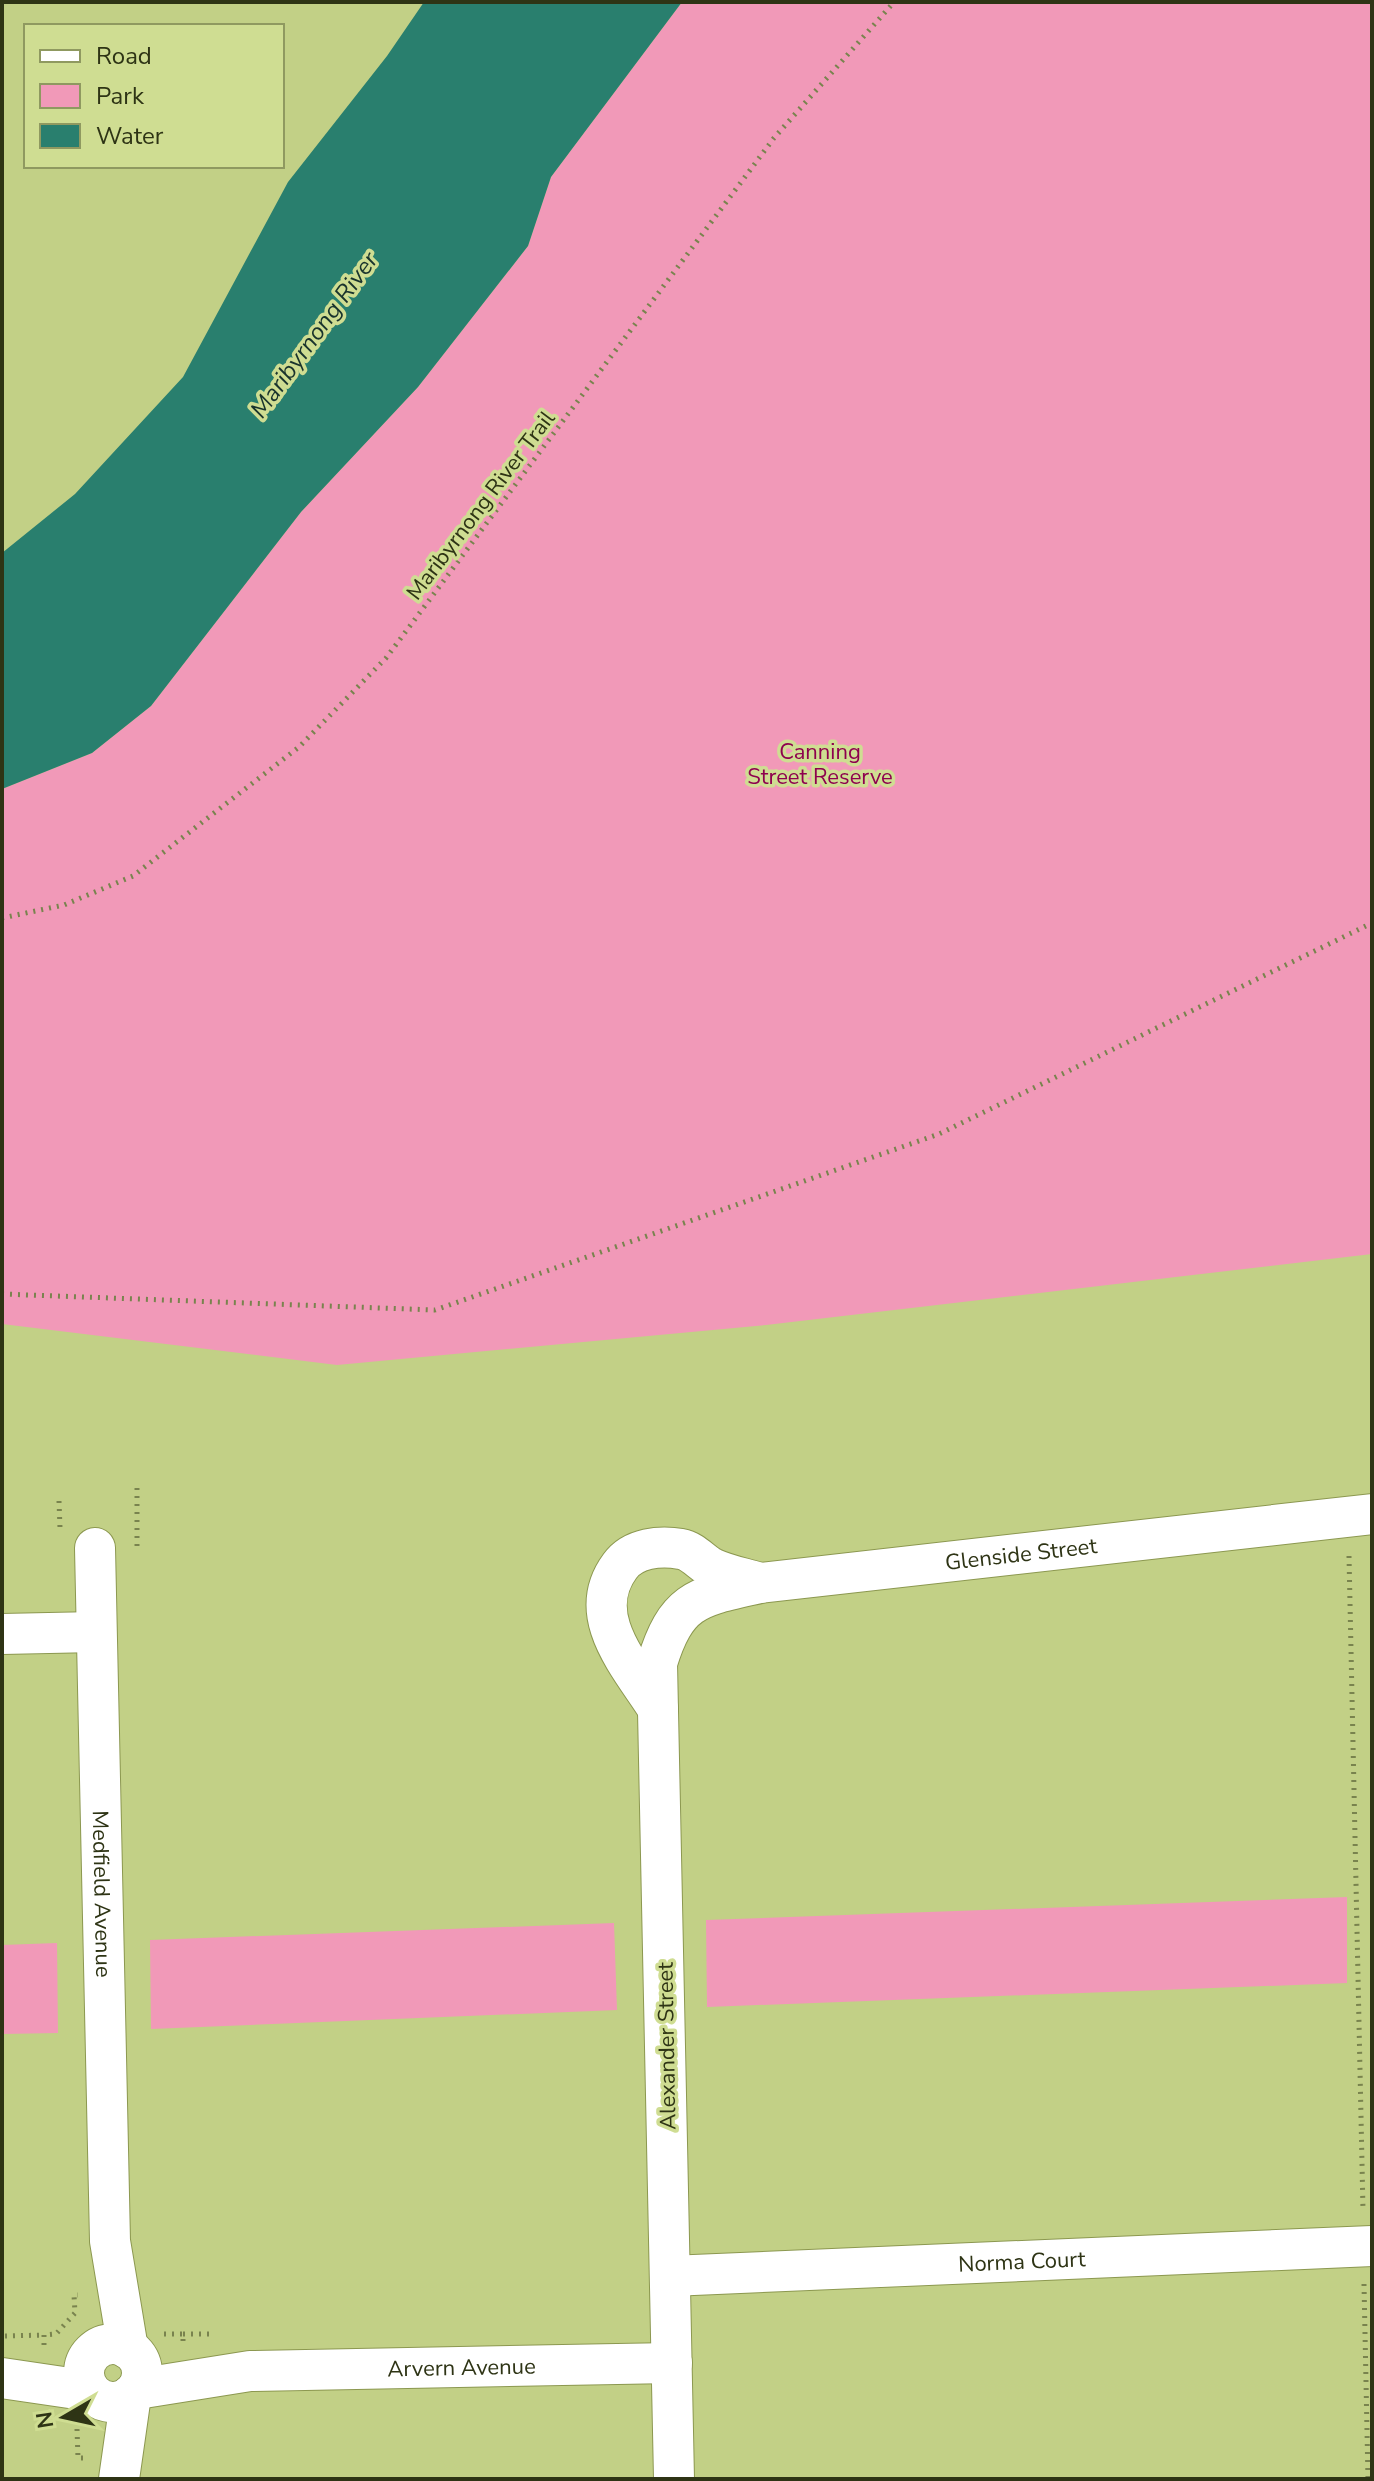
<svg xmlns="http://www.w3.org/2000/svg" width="1374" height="2481" font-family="'Nunito Sans',sans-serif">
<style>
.green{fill:#f199b8}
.water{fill:#297f6e}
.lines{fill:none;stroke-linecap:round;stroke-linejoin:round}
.street-casing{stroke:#8c9850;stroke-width:42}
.path{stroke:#79834e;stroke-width:5;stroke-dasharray:2 6;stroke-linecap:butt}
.street{stroke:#fff;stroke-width:40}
.labels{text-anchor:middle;stroke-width:7;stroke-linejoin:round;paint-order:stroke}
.street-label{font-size:22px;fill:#2e3415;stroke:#cfdd92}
.park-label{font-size:22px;fill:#8e004e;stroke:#cfdd92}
.water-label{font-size:24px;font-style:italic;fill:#19332d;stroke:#cfdd92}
</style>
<rect width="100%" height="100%" fill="#c2d086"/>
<g class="green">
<polygon points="682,2 1372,2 1372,1254 766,1325 337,1365 2,1324 2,789 92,753 151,706 301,512 418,387 528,246 551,177"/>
<polygon points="1347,1897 1347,1983 707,2007 706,1920"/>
<polygon points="614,1923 617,2010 151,2029 150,1940"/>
<polygon points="57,1943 58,2033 2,2034 2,1945"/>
</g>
<polygon class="water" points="424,2 682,2 551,177 528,246 418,387 301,512 151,706 92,753 2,789 2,553 75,494 183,377 288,182 387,56"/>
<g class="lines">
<defs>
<g id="street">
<path id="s1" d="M95 1548 110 2241 128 2349"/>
<polyline points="2,1634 96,1632"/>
<path d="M658 1709C631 1666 583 1616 620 1566 633 1548 660 1545 681 1549 693 1551 702 1563 712 1568 727 1575 744 1578 760 1583"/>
<path id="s2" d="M670 2276 1372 2246"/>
<circle cx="113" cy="2373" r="29"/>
<polyline points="2,2378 90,2391"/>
<path id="s3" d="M137 2389 250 2371 672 2363"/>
<polyline points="119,2479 131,2395"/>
<path id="s4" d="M674 2479 657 1663C677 1598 698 1597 760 1583L1372 1514"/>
</g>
</defs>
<use href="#street" class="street-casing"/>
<g class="path">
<polyline points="2,918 64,905 133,876 299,747 386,658 774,138 894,2"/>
<polyline points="2,1294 435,1310 939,1134 1372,923"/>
<polyline points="137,1488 137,1547"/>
<polyline points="59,1501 60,1528"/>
<polyline points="1349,1556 1363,2210"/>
<polyline points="1364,2284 1368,2479"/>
<polyline points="164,2334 183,2334 183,2342"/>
<polyline points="183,2334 214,2334"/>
<polyline points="5,2336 44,2335"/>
<polyline points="44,2345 44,2335 56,2334 75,2313 74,2295 78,2295"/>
<polyline points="77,2429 78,2458 83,2458"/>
</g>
<use href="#street" class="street"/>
</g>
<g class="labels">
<g class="street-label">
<text transform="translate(480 505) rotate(-53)" y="8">Maribyrnong River Trail</text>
<text dy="8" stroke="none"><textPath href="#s4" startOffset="1220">Glenside Street</textPath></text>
<text dy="8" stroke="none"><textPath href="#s1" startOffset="346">Medfield Avenue</textPath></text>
<text transform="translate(666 2046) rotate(-91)" y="8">Alexander Street</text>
<text dy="8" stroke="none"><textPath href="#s2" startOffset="352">Norma Court</textPath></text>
<text dy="8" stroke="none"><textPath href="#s3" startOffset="326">Arvern Avenue</textPath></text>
</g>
<g class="park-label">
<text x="820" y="759">Canning<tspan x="820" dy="25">Street Reserve</tspan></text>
</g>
<g class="water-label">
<text transform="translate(314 335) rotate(-54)" y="8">Maribyrnong River</text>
</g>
</g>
<rect width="1374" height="2481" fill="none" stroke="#2e3415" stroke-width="8"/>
<rect x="24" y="24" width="260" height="144" fill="#cfdd92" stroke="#8f9960" stroke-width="2"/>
<rect x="40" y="50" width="40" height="12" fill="#ffffff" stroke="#8f9960" stroke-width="2"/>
<text x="96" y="64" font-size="24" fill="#2e3415">Road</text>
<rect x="40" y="84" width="40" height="24" fill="#f199b8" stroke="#8f9960" stroke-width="2"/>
<text x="96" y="104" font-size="24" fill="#2e3415">Park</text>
<rect x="40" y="124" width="40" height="24" fill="#297f6e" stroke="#8f9960" stroke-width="2"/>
<text x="96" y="144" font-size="24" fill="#2e3415">Water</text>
<g transform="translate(64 2417) rotate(261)" stroke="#cfdd92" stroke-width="6" paint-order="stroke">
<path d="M0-6L14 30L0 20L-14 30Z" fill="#2e3415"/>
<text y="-12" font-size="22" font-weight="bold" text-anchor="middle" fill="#2e3415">N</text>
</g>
</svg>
